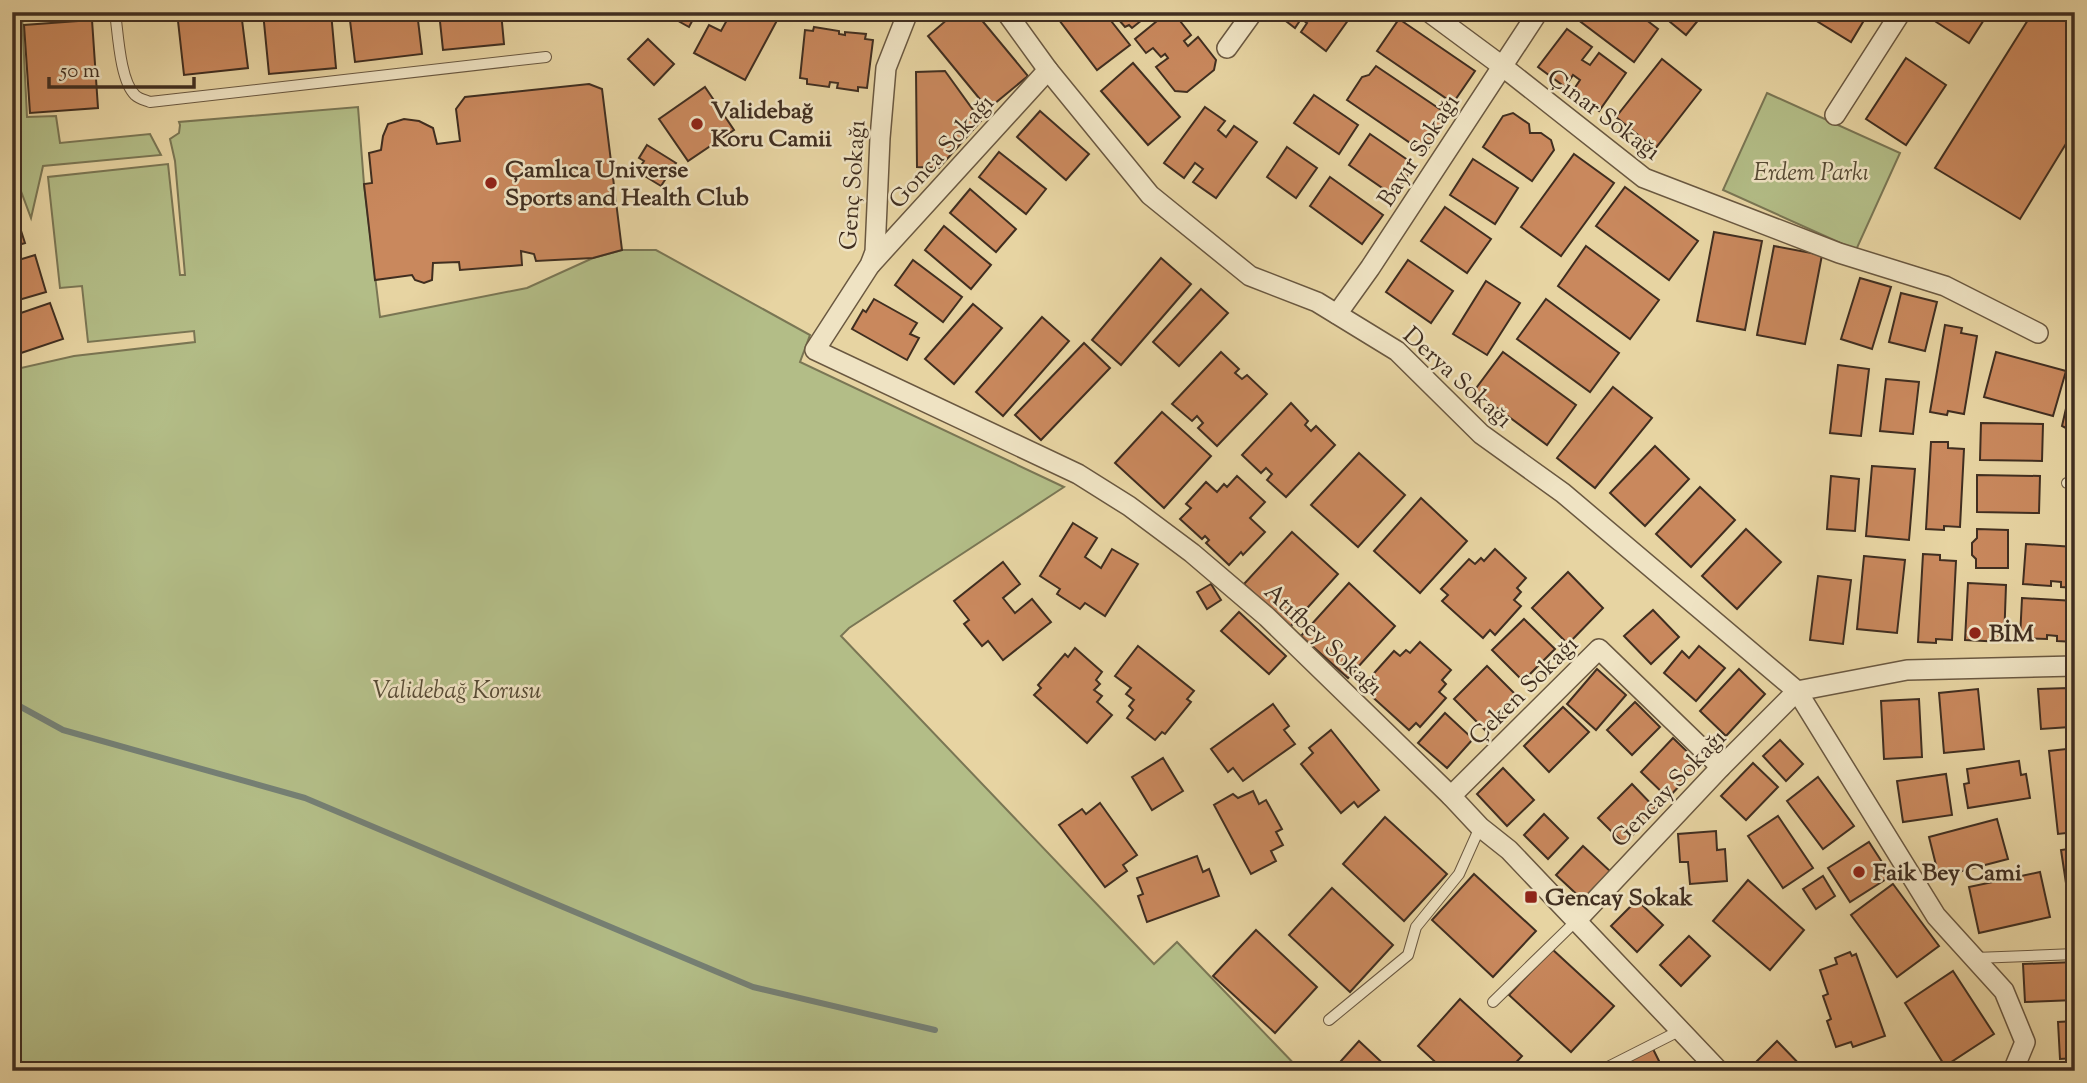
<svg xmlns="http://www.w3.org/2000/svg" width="2087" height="1083" font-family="'Sorts Mill Goudy',serif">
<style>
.green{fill:#b3bd87;stroke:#7a7654;stroke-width:2}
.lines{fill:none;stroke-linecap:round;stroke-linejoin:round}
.stream{stroke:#758075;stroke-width:6}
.building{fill:#c9885d;stroke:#402e20;stroke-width:2}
.lane-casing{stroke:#6a5840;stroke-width:12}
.street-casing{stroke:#6a5840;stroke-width:22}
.lane{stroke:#efe3c3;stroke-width:10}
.street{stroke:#efe3c3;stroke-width:19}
.poi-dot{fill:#8f2418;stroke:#efe3c3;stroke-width:2.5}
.labels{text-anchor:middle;stroke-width:5;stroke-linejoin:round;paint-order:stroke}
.poi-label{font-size:24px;font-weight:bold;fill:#402e20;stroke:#efe3c3;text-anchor:start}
.street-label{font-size:24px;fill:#402e20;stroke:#efe3c3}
.park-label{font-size:24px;font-style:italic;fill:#574b35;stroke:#efe3c3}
</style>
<rect width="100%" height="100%" fill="#e7d4a2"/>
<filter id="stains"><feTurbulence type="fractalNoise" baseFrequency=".00286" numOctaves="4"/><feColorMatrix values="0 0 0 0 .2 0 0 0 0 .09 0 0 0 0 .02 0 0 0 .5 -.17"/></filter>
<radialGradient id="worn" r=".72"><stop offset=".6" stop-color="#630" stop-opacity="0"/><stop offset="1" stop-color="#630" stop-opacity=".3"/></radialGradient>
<g class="green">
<polygon points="12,15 22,15 27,117 56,116 60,143 150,134 161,155 43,166 31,218 12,167"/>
<polygon points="1767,93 1900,153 1856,250 1723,190"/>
<polygon points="358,107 364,184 380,317 527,288 593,258 622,250 656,250 810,335 800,362 1064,487 849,628 841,636 1154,964 1177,942 1301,1071 12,1071 12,370 74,356 195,342 194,331 88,342 82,286 60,288 48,177 168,164 180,275 185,275 175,161 170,139 179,133 180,125 179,122"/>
</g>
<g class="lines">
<polyline class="stream" points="12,702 63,730 305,798 753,987 935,1030"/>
</g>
<g class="building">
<polygon points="177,12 241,12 248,68 184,75"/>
<polygon points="263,12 331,12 336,68 269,74"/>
<polygon points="349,12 417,12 422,54 355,62"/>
<polygon points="439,12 501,12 504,44 443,50"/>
<polygon points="662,12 697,12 689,27"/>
<polygon points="715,12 781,13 745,80 694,53 709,25 721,31 727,20 714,14"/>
<polygon points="956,12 975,12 1028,76 988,109 928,36"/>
<polygon points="1053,12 1104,12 1130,45 1097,70"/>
<polygon points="1112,12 1152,12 1132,28 1129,25 1125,27"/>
<polygon points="1168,12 1173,12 1191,35 1184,41 1188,46 1198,37 1216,60 1214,70 1187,92 1175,91 1156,67 1168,58 1165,54 1161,57 1153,48 1146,53 1135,39"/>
<polygon points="1274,12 1354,12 1326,51 1301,32 1307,23 1301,19 1295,28"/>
<polygon points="1576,12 1636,12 1658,29 1634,62 1573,16"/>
<polygon points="1658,12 1705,12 1686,35"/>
<polygon points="1802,12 1869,12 1851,42"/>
<polygon points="1933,12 1989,12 1969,43 1930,18"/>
<polygon points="2033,12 2075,12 2075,129 2020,219 1935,168"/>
<polygon points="1399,19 1475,71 1453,103 1377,51"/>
<polygon points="92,20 98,108 30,113 24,25"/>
<polygon points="814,27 839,31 839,34 845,35 845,32 866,34 865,39 873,40 867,88 858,87 858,91 837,88 838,83 830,82 829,87 807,84 807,79 800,78 805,30 813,31"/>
<polygon points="1567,29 1592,47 1582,60 1590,65 1599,53 1626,73 1599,111 1572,92 1580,80 1573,75 1565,87 1538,67"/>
<polygon points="648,39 674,64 654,85 628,59"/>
<polygon points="1906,58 1946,85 1906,145 1866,119"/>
<polygon points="1662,59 1701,90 1655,149 1616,117"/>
<polygon points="1133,63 1180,117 1148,145 1101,91"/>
<polygon points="1376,66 1450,116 1425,153 1347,100 1362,77 1369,75"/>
<polygon points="945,71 981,121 939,168 917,167 916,72"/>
<polygon points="589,84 602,89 622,250 593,258 536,261 534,254 521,251 522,265 460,270 459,262 433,263 432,280 424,283 415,280 412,275 375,280 364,184 372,183 369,153 381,150 383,136 388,124 404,119 419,121 433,128 437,144 460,141 456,109 465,97"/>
<polygon points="705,87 734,130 688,161 659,119"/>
<polygon points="1314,95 1358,125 1339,154 1294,123"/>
<polygon points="1205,107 1225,121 1218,130 1226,137 1234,126 1257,142 1216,198 1193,182 1203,169 1195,163 1184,178 1164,163"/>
<polygon points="1040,111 1089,154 1066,180 1017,137"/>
<polygon points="1513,113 1529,124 1530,133 1541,133 1551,140 1554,150 1532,181 1483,147 1503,116"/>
<polygon points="1370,134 1415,165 1394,196 1349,165"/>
<polygon points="647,145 676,163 661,186 643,175 646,171 640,167 644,161 639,158"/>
<polygon points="1287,147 1317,168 1296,198 1267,177"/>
<polygon points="999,152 1046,189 1026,214 979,177"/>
<polygon points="1574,154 1614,183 1561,256 1521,227"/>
<polygon points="1473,159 1518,188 1495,224 1450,195"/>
<polygon points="1330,177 1383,215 1362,244 1310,206"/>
<polygon points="1625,187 1698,241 1669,280 1596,226"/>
<polygon points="970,189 1016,229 996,252 950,213"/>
<polygon points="12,203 25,243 12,247"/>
<polygon points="1445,207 1491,239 1467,273 1421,241"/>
<polygon points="944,226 991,265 971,289 925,250"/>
<polygon points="1714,232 1762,241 1745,330 1697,321"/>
<polygon points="1586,246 1659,300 1630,339 1558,286"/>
<polygon points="1774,246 1822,255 1805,344 1757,335"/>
<polygon points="35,255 46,292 12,302 12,262"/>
<polygon points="1161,258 1191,284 1121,365 1092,340"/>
<polygon points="913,260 962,297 943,322 895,285"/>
<polygon points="1408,260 1453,291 1431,323 1386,292"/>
<polygon points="1860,278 1891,287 1872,349 1841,339"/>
<polygon points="1486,281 1520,303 1487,355 1453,334"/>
<polygon points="1201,289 1228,313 1179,366 1153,342"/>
<polygon points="1901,293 1937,302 1925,351 1889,342"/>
<polygon points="874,299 917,323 910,334 919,338 907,360 852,329 863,310 866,312"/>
<polygon points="1546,299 1619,353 1590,392 1517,339"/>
<polygon points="50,303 63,339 12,356 12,316"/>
<polygon points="973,304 1002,328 954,384 925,359"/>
<polygon points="1042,317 1069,341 1003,416 976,392"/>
<polygon points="1945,325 1962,328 1961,333 1977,336 1964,414 1948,411 1947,415 1930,412"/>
<polygon points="1084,343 1110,368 1041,440 1015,415"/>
<polygon points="1221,352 1239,369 1235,373 1242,379 1247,375 1267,394 1217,446 1198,428 1203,423 1197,416 1192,421 1172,404"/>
<polygon points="1503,352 1576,405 1547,445 1474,391"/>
<polygon points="1996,352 2066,371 2053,416 1984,397"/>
<polygon points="1838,365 1869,369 1861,436 1830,433"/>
<polygon points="1886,379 1919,382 1913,434 1880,431"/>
<polygon points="2072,382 2075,383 2075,433 2062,426"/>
<polygon points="1613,387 1652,418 1595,488 1557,458"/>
<polygon points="1291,403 1308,421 1305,425 1311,431 1316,426 1335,445 1286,497 1267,480 1272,474 1266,468 1261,473 1242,455"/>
<polygon points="1162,412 1211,456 1164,508 1115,463"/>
<polygon points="1981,423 2043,424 2042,461 1980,460"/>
<polygon points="1931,442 1948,442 1948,448 1964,449 1960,527 1944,526 1944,530 1926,529"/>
<polygon points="1655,446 1689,479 1645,526 1610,493"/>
<polygon points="1359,453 1405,495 1358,547 1311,505"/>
<polygon points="1872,466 1915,469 1909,540 1866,536"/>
<polygon points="1977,475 2040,476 2039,513 1977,512"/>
<polygon points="1237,476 1265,502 1250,518 1265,532 1243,555 1241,552 1229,565 1206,543 1209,540 1205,536 1202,539 1180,519 1191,508 1186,504 1206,482 1217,492 1224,484 1227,487"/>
<polygon points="1831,476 1859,479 1855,531 1827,529"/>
<polygon points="1700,487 1735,520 1691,567 1656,534"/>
<polygon points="1421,498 1467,541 1420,593 1374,551"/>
<polygon points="1073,523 1097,538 1085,557 1101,568 1112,549 1138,564 1105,616 1085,603 1080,609 1057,594 1060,589 1040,576"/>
<polygon points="1746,529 1781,562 1737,609 1702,576"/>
<polygon points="1977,529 2008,530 2008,568 1976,568 1976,559 1972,555 1972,543 1977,538"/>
<polygon points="1292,532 1338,574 1290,627 1244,584"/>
<polygon points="2026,544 2075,547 2075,588 2061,587 2061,582 2051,581 2051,586 2023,584"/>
<polygon points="1495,549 1526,578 1517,588 1521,592 1514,600 1521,606 1495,635 1490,630 1483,638 1442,601 1448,595 1441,589 1469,559 1475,564 1481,558 1484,561"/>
<polygon points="1923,554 1940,555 1940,560 1956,561 1952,640 1936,639 1936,643 1918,642"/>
<polygon points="1864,556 1905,560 1897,633 1857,629"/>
<polygon points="1003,562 1020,584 1003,598 1015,613 1032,599 1051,622 1003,660 988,641 982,646 964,624 969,620 954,601"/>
<polygon points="1568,572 1603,608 1568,644 1532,608"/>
<polygon points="1818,576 1851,580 1843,644 1810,640"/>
<polygon points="1349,583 1395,626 1348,678 1301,636"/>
<polygon points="1968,583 2006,585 2004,642 1965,640"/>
<polygon points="1211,584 1221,600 1207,609 1197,592"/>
<polygon points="2022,598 2075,601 2075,642 2057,641 2057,636 2047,635 2047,639 2020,638"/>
<polygon points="1653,610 1679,637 1651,664 1624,636"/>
<polygon points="1239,612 1286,656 1269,674 1221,631"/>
<polygon points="1524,619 1555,649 1523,681 1492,650"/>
<polygon points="1420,642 1451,670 1442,680 1446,684 1439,692 1446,698 1420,727 1416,723 1409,730 1368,693 1373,687 1367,681 1394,651 1400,656 1406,650 1410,653"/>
<polygon points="1138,646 1194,691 1187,699 1191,702 1165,734 1162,732 1155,740 1127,718 1133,710 1129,706 1134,700 1126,694 1131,688 1115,676"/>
<polygon points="1699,646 1725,668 1696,701 1664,673 1682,651 1689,658"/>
<polygon points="1075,648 1102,672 1096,680 1100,684 1094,690 1102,696 1097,702 1112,715 1087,743 1034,695 1041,688 1038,685 1065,654 1068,657"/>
<polygon points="1487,666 1518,697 1485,730 1454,699"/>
<polygon points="1597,669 1626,695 1596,730 1567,704"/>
<polygon points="1739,669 1765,694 1726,736 1700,711"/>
<polygon points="2068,688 2070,727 2041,729 2038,689"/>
<polygon points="1978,689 1984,749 1944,753 1939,693"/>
<polygon points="1919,699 1922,757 1884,759 1881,701"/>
<polygon points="1635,702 1660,727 1632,755 1607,730"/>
<polygon points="1273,704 1289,726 1284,730 1295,744 1243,781 1233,768 1228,772 1211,749"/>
<polygon points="1563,707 1589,732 1549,772 1524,746"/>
<polygon points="1445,713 1473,739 1447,768 1418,743"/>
<polygon points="1331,730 1379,790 1358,807 1354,802 1341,813 1301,764 1313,753 1309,748"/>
<polygon points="1673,738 1700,764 1668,798 1641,772"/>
<polygon points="1780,740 1803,764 1786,781 1763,756"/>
<polygon points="2075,748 2075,832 2058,834 2049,751"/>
<polygon points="1163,758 1183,791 1152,810 1132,777"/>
<polygon points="2019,761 2021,775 2026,774 2030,798 1968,808 1964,784 1969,783 1967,769"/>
<polygon points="1753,763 1778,787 1746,820 1721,796"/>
<polygon points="1503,768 1534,800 1507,826 1477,794"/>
<polygon points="1946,774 1952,815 1903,822 1897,781"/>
<polygon points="1818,777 1854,826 1823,849 1787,801"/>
<polygon points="1632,784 1657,810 1624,844 1598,818"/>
<polygon points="1253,791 1259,804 1266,800 1282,829 1276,832 1283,845 1271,851 1276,861 1251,874 1214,805 1233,794 1238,798"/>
<polygon points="1100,803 1137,855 1123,865 1127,871 1105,887 1059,825 1082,809 1086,814"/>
<polygon points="1544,814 1568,838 1548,859 1524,835"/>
<polygon points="1778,816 1813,868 1783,888 1748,836"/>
<polygon points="1385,817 1447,874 1404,921 1343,864"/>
<polygon points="1997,819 2008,859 1939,877 1929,837"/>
<polygon points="1716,831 1717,850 1725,849 1727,881 1690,884 1688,862 1680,862 1678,834"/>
<polygon points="1869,842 1891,876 1850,902 1828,868"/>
<polygon points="1583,846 1611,872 1584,901 1556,875"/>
<polygon points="2075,848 2075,922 2072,923 2061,850"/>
<polygon points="1197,856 1203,872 1209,869 1219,896 1147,922 1138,896 1143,894 1137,878"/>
<polygon points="2040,872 2050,917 1979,933 1969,887"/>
<polygon points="1474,874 1536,931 1493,977 1432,920"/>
<polygon points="1823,876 1835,896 1816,909 1803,889"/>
<polygon points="1748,880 1804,930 1770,970 1713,921"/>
<polygon points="1893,884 1939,946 1897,977 1851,915"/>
<polygon points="1332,888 1393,945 1350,992 1289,935"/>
<polygon points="1637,900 1663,925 1637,952 1611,926"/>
<polygon points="1256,930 1317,987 1275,1033 1213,976"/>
<polygon points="1689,936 1710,956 1681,986 1660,965"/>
<polygon points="1552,949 1614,1006 1571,1052 1509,995"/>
<polygon points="1850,952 1852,956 1856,954 1885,1036 1853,1047 1851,1042 1836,1047 1827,1021 1831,1019 1823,996 1828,994 1820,970 1837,964 1835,958"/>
<polygon points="2075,962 2075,1000 2025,1002 2023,964"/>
<polygon points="1953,971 1994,1034 1945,1066 1905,1003"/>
<polygon points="1460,999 1522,1056 1508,1071 1445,1071 1418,1046"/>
<polygon points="2075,1021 2075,1058 2060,1059 2058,1022"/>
<polygon points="1359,1041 1391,1071 1332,1071"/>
<polygon points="1777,1041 1806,1071 1757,1071 1752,1066"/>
<polygon points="1653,1049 1664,1071 1609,1071"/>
</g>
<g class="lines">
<defs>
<g id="lane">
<path d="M115 12C118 33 120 81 135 95 139 99 145 100 150 102L546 57"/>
<polyline points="2067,483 2075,486"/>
<polyline points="1975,958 2075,954"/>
<polyline points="1493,1002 1576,921"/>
<polyline points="1329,1020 1408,955 1416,927 1459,874 1480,827"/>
<polyline points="1600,1071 1681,1030"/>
</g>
<g id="street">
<polyline points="908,12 886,68 880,138 875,252 870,265 815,350 1078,474 1129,506 1192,553 1267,617 1451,796 1480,827 1509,850 1719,1071"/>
<polyline points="1006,12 1048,70 1150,195 1250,276 1317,302 1397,351 1481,434 1563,493 1797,691 1936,916 2004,991 2025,1042 2013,1071"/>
<polyline points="1429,12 1502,66 1644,178 1839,253 1945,286 2038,333"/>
<polyline points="1227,48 1253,12"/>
<polyline points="1835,115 1901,12"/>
<polyline points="871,264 1048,70"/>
<polyline points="1337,314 1370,268 1538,12"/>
<polyline points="1797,691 1907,670 2075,666"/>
<polyline points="1451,796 1599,649 1721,767"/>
<polyline points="1576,921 1721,767 1797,691"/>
</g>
</defs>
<use href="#lane" class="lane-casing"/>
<use href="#street" class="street-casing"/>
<use href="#lane" class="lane"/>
<use href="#street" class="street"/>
</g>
<g class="poi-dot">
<circle cx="697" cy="124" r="7"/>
<circle cx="491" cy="183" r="7"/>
<circle cx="1975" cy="633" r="7"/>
<circle cx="1859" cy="872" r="7"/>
<rect x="1524" y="890" width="14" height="14" rx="3.5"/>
</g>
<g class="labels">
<g class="poi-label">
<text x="711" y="118">Validebağ<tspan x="711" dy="28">Koru Camii</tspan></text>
<text x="505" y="177">Çamlıca Universe<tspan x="505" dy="28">Sports and Health Club</tspan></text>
<text x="1989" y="641">BİM</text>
<text x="1873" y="880">Faik Bey Cami</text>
<text x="1545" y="905">Gencay Sokak</text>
</g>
<g class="street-label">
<text transform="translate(1604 114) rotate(37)" y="8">Çınar Sokağı</text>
<text transform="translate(1418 150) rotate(-57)" y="8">Bayır Sokağı</text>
<text transform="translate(941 151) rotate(-48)" y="8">Gonca Sokağı</text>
<text transform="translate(852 185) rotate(-86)" y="8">Genç Sokağı</text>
<text transform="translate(1458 377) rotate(42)" y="8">Derya Sokağı</text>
<text transform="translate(1324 639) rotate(43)" y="8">Atıfbey Sokağı</text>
<text transform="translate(1523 690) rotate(-45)" y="8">Çeken Sokağı</text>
<text transform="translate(1668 788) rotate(-46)" y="8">Gencay Sokağı</text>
</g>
<g class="park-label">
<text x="1811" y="180">Erdem Parkı</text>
<text x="457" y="698">Validebağ Korusu</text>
</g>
</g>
<rect width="2087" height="1083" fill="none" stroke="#e7d4a2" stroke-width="42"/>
<rect x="14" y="14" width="2059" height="1055" fill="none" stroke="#402e20" stroke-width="3.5"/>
<rect x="21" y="21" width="2045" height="1041" fill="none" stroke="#402e20" stroke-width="2"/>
<path d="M49 77v10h145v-10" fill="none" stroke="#402e20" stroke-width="3.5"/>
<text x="60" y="77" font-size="21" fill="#402e20" stroke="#efe3c3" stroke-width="5" paint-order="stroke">50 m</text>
<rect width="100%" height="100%" filter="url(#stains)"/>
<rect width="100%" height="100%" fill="url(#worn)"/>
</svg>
